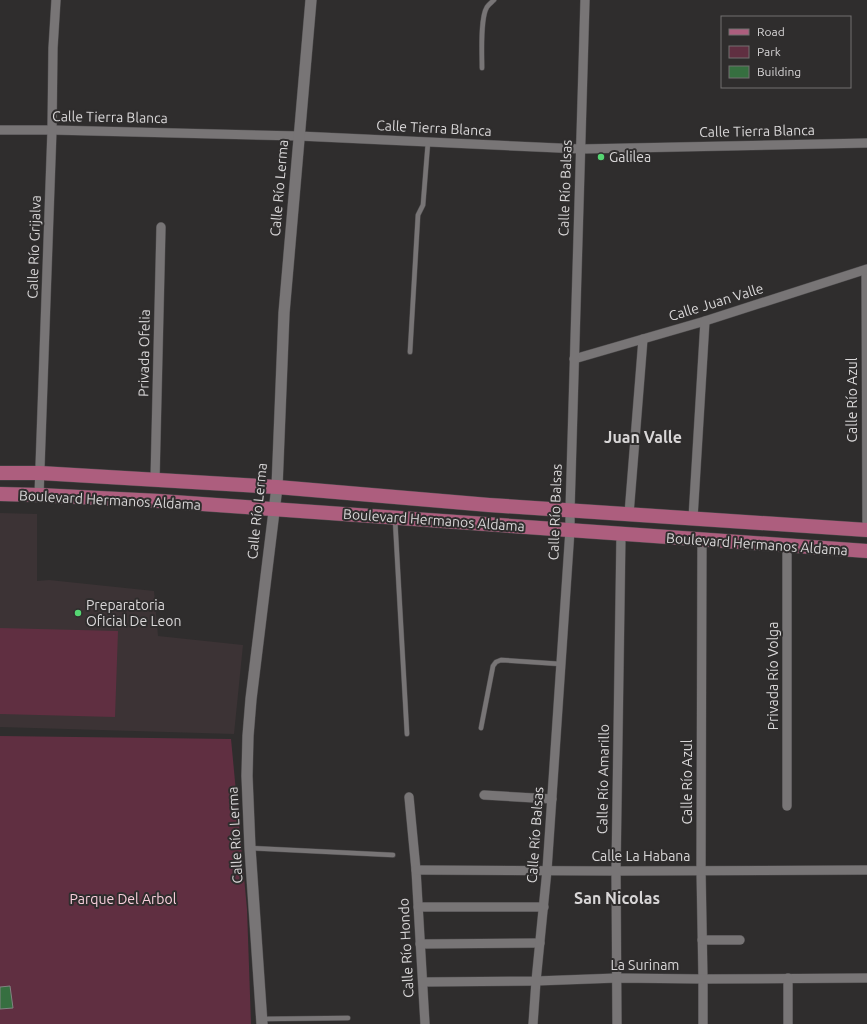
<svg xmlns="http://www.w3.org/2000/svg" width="867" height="1024" font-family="Ubuntu,sans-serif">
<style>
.built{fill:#3c3335}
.green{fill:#602f41}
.building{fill:#366f40;stroke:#818381}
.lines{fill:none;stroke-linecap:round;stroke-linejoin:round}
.service-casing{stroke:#4d4b4c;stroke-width:5.5}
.minor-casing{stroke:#4d4b4c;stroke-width:10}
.tertiary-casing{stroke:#4d4b4c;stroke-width:12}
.primary-casing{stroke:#4d4b4c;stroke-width:15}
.service{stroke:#787576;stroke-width:4.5}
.minor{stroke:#787576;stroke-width:9}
.tertiary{stroke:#787576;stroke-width:11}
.primary{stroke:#ad5e7e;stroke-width:14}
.poi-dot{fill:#55d672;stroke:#2f2d2d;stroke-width:1.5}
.labels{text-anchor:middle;stroke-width:4;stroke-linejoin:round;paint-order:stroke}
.street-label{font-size:14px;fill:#d9d7d8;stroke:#2f2d2d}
.poi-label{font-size:14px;fill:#d9d7d8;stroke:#2f2d2d;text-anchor:start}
.park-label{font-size:14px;fill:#f9cfdc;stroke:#2f2d2d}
.quarter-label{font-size:16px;font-weight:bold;fill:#d9d7d8;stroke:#2f2d2d}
</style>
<rect width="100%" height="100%" fill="#2f2d2d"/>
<polygon class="built" points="0,513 37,514 37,581 49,580 154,591 158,636 243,645 234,734 0,727"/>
<g class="green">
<polygon points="0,628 118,631 115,717 0,714"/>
<polygon points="0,736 231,739 247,909 251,1024 0,1024"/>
</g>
<polygon class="building" points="10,986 13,1008 0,1009 0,987"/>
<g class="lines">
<defs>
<g id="service">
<path d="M482 68C482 53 480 18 487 7 489 4 492 2 494 0"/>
<polyline points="410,352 418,215 423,205 428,142"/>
<polyline points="395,519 407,734"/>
<polyline points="481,728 493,666 496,662 501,660 561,664"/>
<polyline points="250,848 393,855"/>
<polyline points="261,1019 348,1018"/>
</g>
<g id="minor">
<polyline points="0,130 52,130 299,136 581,149 867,143"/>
<polyline points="866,270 867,530"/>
<polyline points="574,359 705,321 867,269"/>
<polyline points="155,480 161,227"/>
<polyline points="39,495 52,130 53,48 56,0"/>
<polyline points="629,514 643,339"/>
<polyline points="693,518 705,321"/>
<polyline points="702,540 701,870 703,979 703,1024"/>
<polyline points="787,546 787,806"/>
<polyline points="484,795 552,799"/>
<polyline points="409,797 416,870 425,1024"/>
<polyline points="416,870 616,871 867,870"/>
<polyline points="418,907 544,907"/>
<polyline points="702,940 740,940"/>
<polyline points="420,944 540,943"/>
<polyline points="423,982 536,981 617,978 703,979 867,978"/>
<polyline points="533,1024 536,981 547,870 570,530 570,510 585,0"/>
<polyline points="617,1024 616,871 621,534"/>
<polyline points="788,1024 788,978"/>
</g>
<polyline id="tertiary" points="262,1024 250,848 247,776 248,736 251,699 277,487 284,313 311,0"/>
<g id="primary">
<polyline points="0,473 40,473 277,487 489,505 867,530"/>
<polyline points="0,494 39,495 159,501 867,551"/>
</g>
</defs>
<use href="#service" class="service-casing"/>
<use href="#minor" class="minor-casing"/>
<use href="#tertiary" class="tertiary-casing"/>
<use href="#primary" class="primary-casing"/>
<use href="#service" class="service"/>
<use href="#minor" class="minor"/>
<use href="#tertiary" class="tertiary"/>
<use href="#primary" class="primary"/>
</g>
<g class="poi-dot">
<circle cx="601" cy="157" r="4"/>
<circle cx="78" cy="613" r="4"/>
</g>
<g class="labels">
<g class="street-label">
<text transform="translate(110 117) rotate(1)" y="5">Calle Tierra Blanca</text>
<text transform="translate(434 128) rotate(3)" y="5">Calle Tierra Blanca</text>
<text transform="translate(757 131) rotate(-1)" y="5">Calle Tierra Blanca</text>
<text transform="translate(279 188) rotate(-85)" y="5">Calle Río Lerma</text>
<text transform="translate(565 188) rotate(-88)" y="5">Calle Río Balsas</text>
<text transform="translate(34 247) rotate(-88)" y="5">Calle Río Grijalva</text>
<text transform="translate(716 302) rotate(-17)" y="5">Calle Juan Valle</text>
<text transform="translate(144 353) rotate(-89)" y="5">Privada Ofelia</text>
<text transform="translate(852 400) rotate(-90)" y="5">Calle Río Azul</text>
<text transform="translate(110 500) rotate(3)" y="5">Boulevard Hermanos Aldama</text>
<text transform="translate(257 511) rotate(-84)" y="5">Calle Río Lerma</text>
<text transform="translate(555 512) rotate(-88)" y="5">Calle Río Balsas</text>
<text transform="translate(434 520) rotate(4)" y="5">Boulevard Hermanos Aldama</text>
<text transform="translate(757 544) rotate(4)" y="5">Boulevard Hermanos Aldama</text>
<text transform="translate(773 676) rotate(-90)" y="5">Privada Río Volga</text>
<text transform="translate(603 779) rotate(-89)" y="5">Calle Río Amarillo</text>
<text transform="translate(687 782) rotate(-90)" y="5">Calle Río Azul</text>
<text transform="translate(235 835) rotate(-93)" y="5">Calle Río Lerma</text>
<text transform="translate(535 835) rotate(-86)" y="5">Calle Río Balsas</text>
<text x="641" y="861">Calle La Habana</text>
<text transform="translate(406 948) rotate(-93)" y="5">Calle Río Hondo</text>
<text x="645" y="970">La Surinam</text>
</g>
<g class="poi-label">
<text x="609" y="162">Galilea</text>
<text x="86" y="610">Preparatoria<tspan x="86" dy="16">Oficial De Leon</tspan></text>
</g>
<g class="park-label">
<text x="123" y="904">Parque Del Arbol</text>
</g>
<g class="quarter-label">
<text x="643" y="443">Juan Valle</text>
<text x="617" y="904">San Nicolas</text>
</g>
</g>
<rect x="721" y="16" width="130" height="72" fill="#2f2d2d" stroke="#737171"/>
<rect x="729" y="29" width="20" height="6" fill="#ad5e7e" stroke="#737171"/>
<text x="757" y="36" font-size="12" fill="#d9d7d8">Road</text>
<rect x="729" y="46" width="20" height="12" fill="#602f41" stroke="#737171"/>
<text x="757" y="56" font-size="12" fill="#d9d7d8">Park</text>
<rect x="729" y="66" width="20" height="12" fill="#366f40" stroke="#737171"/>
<text x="757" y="76" font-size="12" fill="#d9d7d8">Building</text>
</svg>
